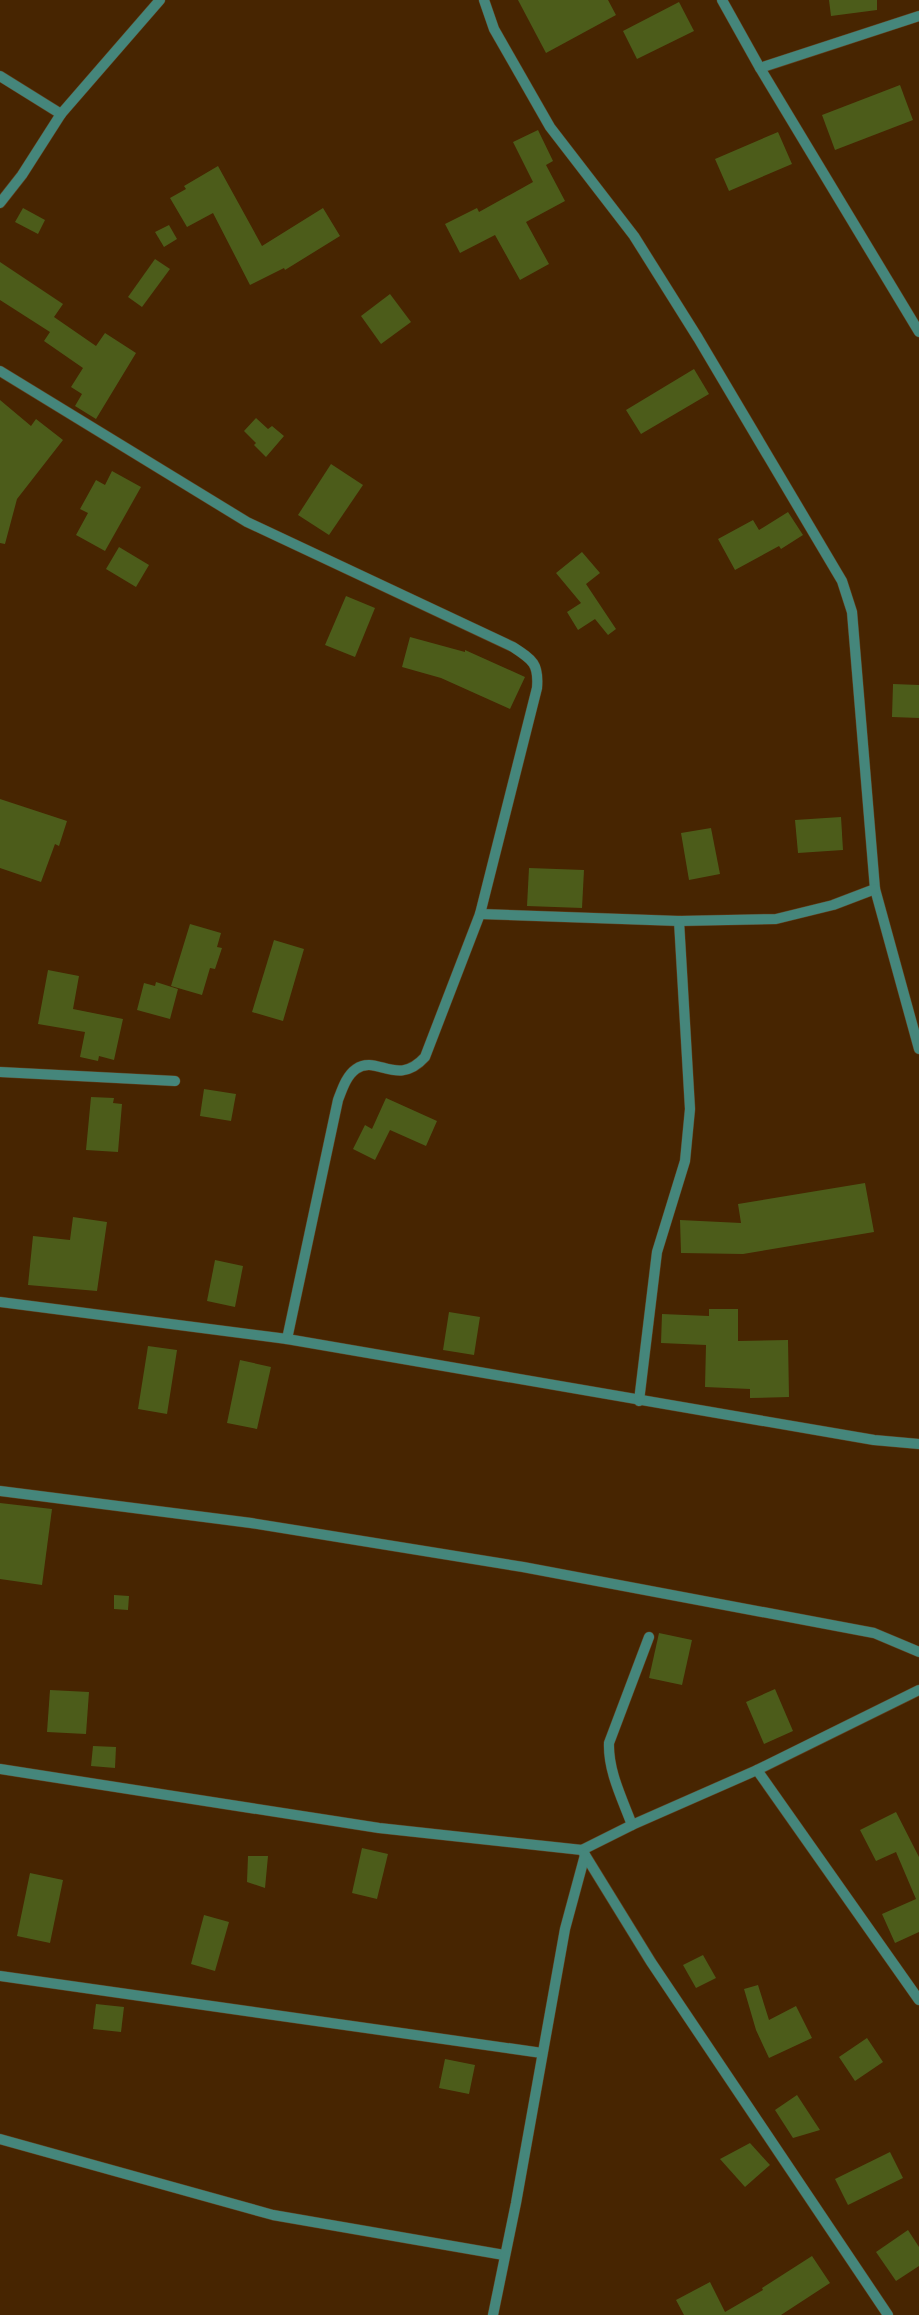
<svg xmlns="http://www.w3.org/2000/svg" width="919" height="2315" font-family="'Noto Serif',serif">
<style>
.building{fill:#4c5c1a}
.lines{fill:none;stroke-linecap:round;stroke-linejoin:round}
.lane-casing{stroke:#604120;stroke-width:11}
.street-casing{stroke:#604120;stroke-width:11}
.lane{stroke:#45867b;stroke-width:10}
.street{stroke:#45867b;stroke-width:10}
</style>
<rect width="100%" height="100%" fill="#472501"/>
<g class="building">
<polygon points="518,0 608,0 616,15 546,53"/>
<polygon points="829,0 877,0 877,10 831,16"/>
<polygon points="679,2 694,31 637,59 623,31"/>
<polygon points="900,85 913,120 835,150 822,115"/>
<polygon points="538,130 553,161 546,165 565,201 526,222 549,264 520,280 495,235 460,253 445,224 477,208 479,212 533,182 513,142"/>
<polygon points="778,132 792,164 729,191 715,159"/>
<polygon points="218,166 262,246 323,208 340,236 285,270 284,268 250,285 213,213 187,227 170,198 186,189 184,186"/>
<polygon points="23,208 45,220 38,234 15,222"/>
<polygon points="169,225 177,239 164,247 155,232"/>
<polygon points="155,259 170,269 142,307 128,297"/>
<polygon points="0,262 63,304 54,317 96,346 105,333 136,353 96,419 75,406 82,394 71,387 83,368 44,341 50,332 0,300"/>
<polygon points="390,294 411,322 381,344 361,316"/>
<polygon points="694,369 709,394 641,434 626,410"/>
<polygon points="0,400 31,426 36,419 63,440 17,499 5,544 0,543"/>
<polygon points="256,418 268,429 272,426 284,436 266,457 254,445 256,443 244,431"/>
<polygon points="331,464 363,485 329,535 298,515"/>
<polygon points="112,471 141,487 105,551 76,535 88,513 80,509 96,480 105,485"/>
<polygon points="788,512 803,535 781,549 779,546 735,570 718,539 753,520 759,530"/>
<polygon points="119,547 149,565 136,587 106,569"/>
<polygon points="582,552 600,573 586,584 616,629 608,635 595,619 578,630 567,612 581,603 556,573"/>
<polygon points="346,596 375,608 355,657 325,645"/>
<polygon points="410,637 465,652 465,650 525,677 510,709 441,678 402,667"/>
<polygon points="893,684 919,685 919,718 892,717"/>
<polygon points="0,799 67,821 59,846 55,844 41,882 0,868"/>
<polygon points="841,817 843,850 798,853 795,820"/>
<polygon points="711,828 720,874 689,880 681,833"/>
<polygon points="529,868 584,870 582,908 527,906"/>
<polygon points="190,924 221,933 217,947 222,948 215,969 210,968 202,995 171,986"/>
<polygon points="274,940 304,949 283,1021 252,1012"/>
<polygon points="48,970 79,976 73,1009 123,1019 114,1060 99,1056 98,1061 80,1057 85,1032 38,1024"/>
<polygon points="156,982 178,989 170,1019 137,1010 144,983 155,986"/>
<polygon points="204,1089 236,1094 231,1121 200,1116"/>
<polygon points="91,1097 114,1098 113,1103 122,1104 118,1152 86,1150"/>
<polygon points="386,1098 437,1121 426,1146 390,1130 375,1160 353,1149 365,1125 372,1129"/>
<polygon points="865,1183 874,1232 743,1254 681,1253 680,1220 741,1223 738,1204"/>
<polygon points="73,1217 107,1222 97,1291 28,1285 33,1236 70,1240"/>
<polygon points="215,1260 243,1266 235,1307 207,1301"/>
<polygon points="709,1309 738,1309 738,1341 788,1340 789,1397 750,1398 750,1389 705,1387 706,1345 661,1343 662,1314 709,1316"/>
<polygon points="449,1312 480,1317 474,1355 443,1350"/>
<polygon points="148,1346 177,1350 167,1414 138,1409"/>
<polygon points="240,1360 271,1367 257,1429 227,1423"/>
<polygon points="0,1503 52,1509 42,1585 0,1579"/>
<polygon points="114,1595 129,1596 128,1610 114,1609"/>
<polygon points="659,1633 692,1640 682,1685 649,1678"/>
<polygon points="775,1689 793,1731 764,1744 746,1702"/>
<polygon points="50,1690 89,1692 86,1734 47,1732"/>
<polygon points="93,1746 116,1747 115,1768 91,1766"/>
<polygon points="896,1812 919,1857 919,1932 895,1943 882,1914 916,1899 896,1852 876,1861 860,1830"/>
<polygon points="362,1848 388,1854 377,1899 352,1893"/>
<polygon points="248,1856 268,1856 265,1888 247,1882"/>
<polygon points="30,1873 63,1880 50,1943 17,1936"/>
<polygon points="204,1915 229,1922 215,1971 191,1964"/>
<polygon points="703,1955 716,1978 696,1988 683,1965"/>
<polygon points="758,1985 769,2020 796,2006 812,2038 769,2058 756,2030 744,1989"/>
<polygon points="96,2004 124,2007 121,2032 93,2029"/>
<polygon points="867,2038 883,2062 855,2081 839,2057"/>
<polygon points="445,2059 475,2065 469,2094 439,2088"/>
<polygon points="797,2095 820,2130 793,2138 775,2110"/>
<polygon points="750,2143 770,2165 745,2187 720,2159"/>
<polygon points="890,2152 903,2178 848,2205 835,2179"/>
<polygon points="908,2230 919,2247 919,2266 896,2281 876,2252"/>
<polygon points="812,2256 830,2283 781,2315 684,2315 676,2300 710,2282 725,2312 763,2290 762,2288"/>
</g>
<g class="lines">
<defs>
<path id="lane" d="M632 1825C622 1798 608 1771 609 1743L649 1637"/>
<g id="street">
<polyline points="484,0 494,29 550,127 634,236 698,338 842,581 852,612 875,889 919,1049"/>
<polyline points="722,0 760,68 919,332"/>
<polyline points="760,68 919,16"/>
<polyline points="0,76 61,114"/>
<polyline points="0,203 22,175 61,114 160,0"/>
<path d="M0 371 247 522 513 647C533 660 539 664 537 688L480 914 425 1057C397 1088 377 1054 356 1069 346 1076 342 1090 338 1100L287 1339"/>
<polyline points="480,914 679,921 776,919 833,905 875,889"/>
<polyline points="0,1072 175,1081"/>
<polyline points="0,1302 287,1339 874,1440 919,1444"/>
<polyline points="639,1401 657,1252 685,1161 690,1109 679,921"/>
<polyline points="0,1491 251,1523 523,1567 874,1633 919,1652"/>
<polyline points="0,1769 379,1828 582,1850 632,1825 757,1770 919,1690"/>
<polyline points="757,1770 919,2000"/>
<polyline points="582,1850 651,1962 888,2315"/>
<polyline points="0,1976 542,2053"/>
<polyline points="0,2139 273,2215 504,2255"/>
<polyline points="493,2315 516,2203 565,1929 585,1855"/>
</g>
</defs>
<use href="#lane" class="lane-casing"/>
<use href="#street" class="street-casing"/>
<use href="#lane" class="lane"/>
<use href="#street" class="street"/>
</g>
</svg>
